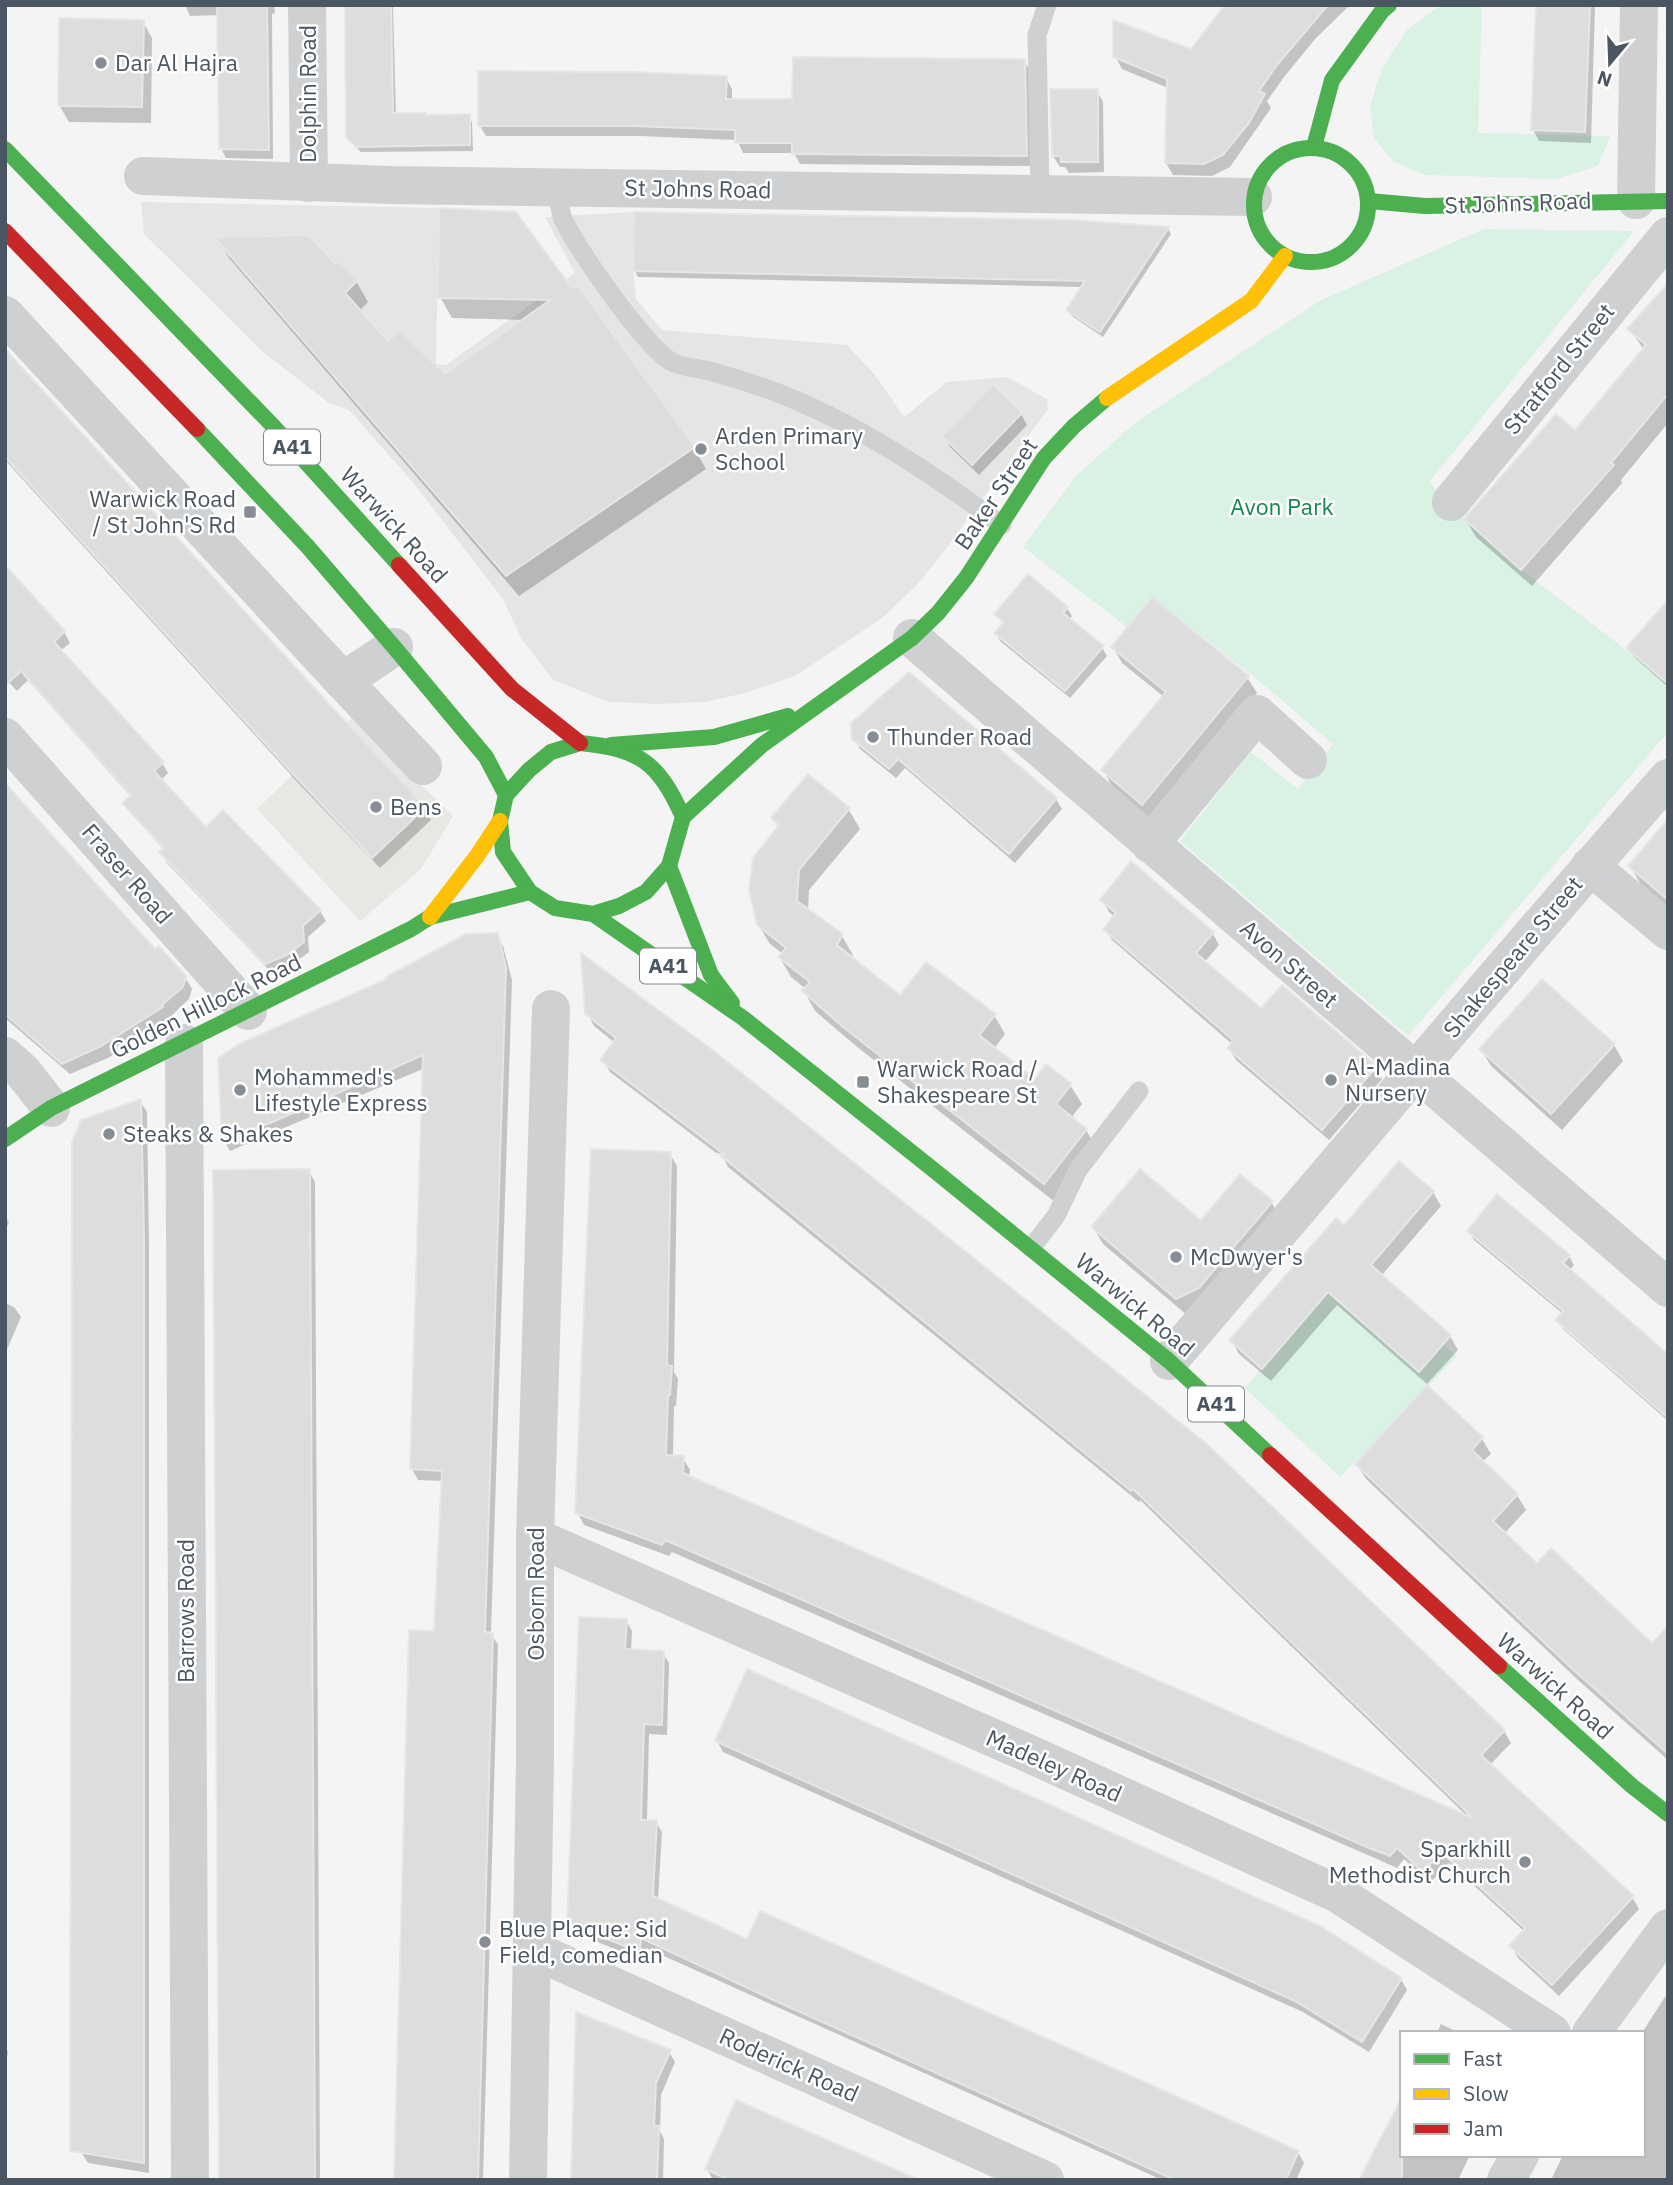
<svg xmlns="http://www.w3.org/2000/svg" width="1673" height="2185" font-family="'IBM Plex Sans',sans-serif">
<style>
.commercial{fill:#e8e7e3}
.education{fill:#e6e5e6}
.green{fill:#d9f2e3}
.shadow{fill:#0003}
.building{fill:#ddddde;stroke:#e5e6e7;stroke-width:2}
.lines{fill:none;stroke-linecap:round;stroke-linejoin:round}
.lane{stroke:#ced0d2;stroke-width:19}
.street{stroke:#ced0d2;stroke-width:38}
.fast{stroke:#4caf50;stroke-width:16}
.slow{stroke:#ffc107;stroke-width:16}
.jam{stroke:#c62828;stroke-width:16}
.poi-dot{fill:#868d94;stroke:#fff;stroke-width:2.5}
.labels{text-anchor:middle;stroke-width:5;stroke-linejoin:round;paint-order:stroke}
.shield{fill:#fff;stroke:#808990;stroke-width:2}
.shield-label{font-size:21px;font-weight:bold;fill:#4a5661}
.poi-label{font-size:23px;fill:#4a5661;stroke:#fff;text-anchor:start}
.street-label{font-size:23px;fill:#4a5661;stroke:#fff}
.park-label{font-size:23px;fill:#17864f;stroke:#fff}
</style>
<rect width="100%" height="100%" fill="#f4f4f4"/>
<polygon class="commercial" points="352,718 453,816 421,869 360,921 257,809"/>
<polygon class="education" points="141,202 439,208 436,364 446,365 575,273 545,217 634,212 633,271 636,299 662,330 847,345 875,375 904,417 947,382 1007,377 1047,399 1048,409 949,545 917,585 882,618 795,676 745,693 705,702 659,704 609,702 553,680 521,638 503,599 411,480 349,410 329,403 264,353 144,234"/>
<g class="green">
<polygon points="1441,5 1482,5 1478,133 1610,136 1598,166 1556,179 1425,175 1394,162 1374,138 1370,109 1376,86 1384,65 1407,30"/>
<path d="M1484 229 1634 231 1429 482C1459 514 1489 545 1523 571 1571 609 1621 644 1668 684V732L1408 1036 1180 841 1251 752 1298 789 1333 744 1258 680 1152 597 1127 627 1023 547 1076 476 1136 422 1321 300Z"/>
<polygon points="1352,1265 1342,1305 1418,1372 1443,1345 1457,1356 1340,1477 1245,1388"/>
</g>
<g class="shadow">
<polygon points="185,5 274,5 275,13 272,14 273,159 226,158 221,148 219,15 190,16"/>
<polygon points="345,5 393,5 396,115 427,117 469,116 472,122 473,151 361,152 352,143 348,137"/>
<polygon points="1231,5 1350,5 1316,38 1284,77 1267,101 1271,108 1230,167 1212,176 1173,175 1166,163 1168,88 1122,69 1115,56 1191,51"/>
<polygon points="1537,5 1595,5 1591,143 1539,141 1533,130"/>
<polygon points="143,22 152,38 151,123 69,122 59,105"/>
<polygon points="1024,60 1030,71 1032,166 800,164 794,153 743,153 737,140 640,136 486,136 480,126 726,78 732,89 732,101 794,101"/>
<polygon points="1097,91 1103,102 1104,172 1069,173 1065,167 1060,167 1053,156"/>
<polygon points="515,214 694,448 706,469 519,596 229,258 217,238 335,266 356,281 368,302 359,311 388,344 445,377 525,320 452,318 440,297"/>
<polygon points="1168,229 1171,234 1103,337 1072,316 1068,310 1083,287 638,277 635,271"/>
<polygon points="1668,287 1668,423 1621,480 1622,483 1532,586 1476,537 1466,520 1575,433 1644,350 1630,329"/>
<polygon points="5,351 424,808 431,820 380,868 300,785 5,460"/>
<polygon points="993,386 1021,414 1027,425 979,475 950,447 944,436"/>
<polygon points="5,568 64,632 70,643 60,651 162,763 168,773 161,780 206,829 320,911 326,921 308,937 309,952 292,965 272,973 167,863 161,852 164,850 131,813 125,803 131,797 28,680 17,691 5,678"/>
<polygon points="1668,602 1668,687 1634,657 1628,648"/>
<polygon points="1067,608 1072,616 1069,620 1102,647 1107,656 1070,698 1001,642 996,634 1004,625 997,614"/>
<polygon points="1113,647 1247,677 1257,693 1152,820 1112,786 1103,770 1164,697 1122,663"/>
<polygon points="854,738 1056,799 1062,809 1015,863 905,768 896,778 860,749"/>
<polygon points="849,810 860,829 809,890 808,911 842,936 853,955 851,959 900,998 994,1015 1005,1034 994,1049 1035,1081 1070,1085 1082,1104 1071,1118 1086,1130 1097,1149 1055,1202 856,1046 815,1011 804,991 806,989 791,977 780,958 783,954 770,944 758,924 779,829 773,818"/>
<polygon points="1668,822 1668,907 1640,883 1630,866"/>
<polygon points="1131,864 1213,934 1219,945 1204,963 1261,1011 1375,1067 1382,1079 1329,1140 1236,1060 1229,1048 1232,1044 1112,940 1105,929 1115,917 1109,912 1102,900"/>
<polygon points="497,935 503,946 512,980 491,1633 498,1645 483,2180 395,2180 435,1633 443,1481 418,1480 412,1469 425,1068 230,1151 224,1141 219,1059"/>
<polygon points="155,951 185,977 192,989 189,999 168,1019 108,1058 70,1074 5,1018 5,956"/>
<polygon points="587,1013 1206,1445 1504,1731 1511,1743 1490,1765 1632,1897 1639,1909 1559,1996 1518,1958 1511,1946 1525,1932 1449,1863 1430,1883 1404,1859 1397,1868 1377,1859 672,1552 669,1556 584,1525 577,1512 670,1154 677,1166 674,1372 678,1379 676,1406 674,1406 673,1457 683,1458 690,1470 689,1478 1469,1818 1140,1500 1139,1502 728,1167 724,1159 610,1072 603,1060 615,1043 594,1026"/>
<polygon points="1614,1045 1623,1061 1562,1130 1491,1066 1481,1049"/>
<polygon points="140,1101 147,1112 149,1248 149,2173 88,2163 81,2152"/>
<polygon points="309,1171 315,1182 320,2180 220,2180"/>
<polygon points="1433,1192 1441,1206 1381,1276 1450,1336 1458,1350 1427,1384 1337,1305 1271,1381 1239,1354 1232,1341 1345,1228"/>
<polygon points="1271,1202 1281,1219 1187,1315 1103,1244 1093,1227 1201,1223"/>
<polygon points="5,1216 9,1222 5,1231"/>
<polygon points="1469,1231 1569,1256 1574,1265 1569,1271 1668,1356 1667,1420 1563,1329 1557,1320 1563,1314 1474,1240"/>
<polygon points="5,1303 14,1307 21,1317 5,1354"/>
<polygon points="1427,1387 1482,1439 1491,1454 1482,1462 1517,1495 1526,1510 1504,1534 1537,1566 1652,1645 1668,1630 1668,1760 1578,1680 1366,1479 1357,1464"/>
<polygon points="626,1620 632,1631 631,1651 663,1653 669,1663 667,1735 649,1734 647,1821 656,1822 662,1832 658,1900 748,1942 1298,2152 1304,2163 1296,2180 1162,2180 646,1948 645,1961 575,1933 568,1923"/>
<polygon points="717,1741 1401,1979 1407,1990 1369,2052 1303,2012 723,1752"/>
<polygon points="1668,1992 1668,2180 1551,2180 1563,2155 1643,2155 1642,2033"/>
<polygon points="1441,2024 1459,2033 1437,2033"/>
<polygon points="5,2048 8,2052 5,2071"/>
<polygon points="669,2052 675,2062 661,2095 660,2131 664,2139 663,2180 573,2180"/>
<polygon points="1402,2155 1470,2155 1458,2180 1361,2180"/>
<polygon points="707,2169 913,2180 713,2180"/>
</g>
<g class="building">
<polygon points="217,5 267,5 269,150 219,149"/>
<polygon points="345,5 391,5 393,113 426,113 426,115 470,114 470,145 356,147 346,137"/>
<polygon points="1225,5 1328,5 1277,65 1259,91 1265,94 1249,123 1223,155 1204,164 1165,163 1167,79 1113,57 1113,20 1191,49"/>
<polygon points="1536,5 1590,5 1585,132 1531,130"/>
<polygon points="59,18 144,20 142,107 58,106"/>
<polygon points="793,57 1025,59 1027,156 792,154 792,143 735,143 735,130 633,126 478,126 478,71 633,72 727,76 726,99 792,99"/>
<polygon points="1050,89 1098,89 1098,162 1061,162 1061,156 1052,156"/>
<polygon points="439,208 516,212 571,287 579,287 695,447 506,576 214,237 308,235 335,263 339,261 358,280 345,293 388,341 400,330 445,374 550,300 438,298"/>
<polygon points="634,212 1071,220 1169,227 1100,332 1066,310 1085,281 633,271"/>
<polygon points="1668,283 1668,394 1611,463 1614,465 1521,570 1464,519 1556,414 1575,430 1646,345 1627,329"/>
<polygon points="5,349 331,706 426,807 372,858 292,773 5,457"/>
<polygon points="993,384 1022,413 972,465 942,436"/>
<polygon points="5,565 65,631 54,642 164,762 154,771 206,827 223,810 321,910 303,926 304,942 287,955 265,964 174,868 159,852 164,848 122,803 131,795 21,671 5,686"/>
<polygon points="1028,574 1068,607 1063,613 1104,646 1065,691 994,633 1004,622 994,614"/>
<polygon points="1152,597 1249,676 1142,805 1101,770 1166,692 1111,647"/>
<polygon points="1668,600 1668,684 1626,648"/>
<polygon points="909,672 1057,798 1009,854 898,759 889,769 852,739 851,723"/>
<polygon points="808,774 850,808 799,870 797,901 843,934 837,945 900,995 926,962 996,1014 979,1035 1035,1079 1046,1064 1072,1084 1056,1104 1087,1129 1044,1184 843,1027 802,991 810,982 778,957 786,948 757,925 749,890 753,858 779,825 771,818"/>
<polygon points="5,783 155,949 159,946 186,976 183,987 162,1005 163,1007 101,1046 62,1064 5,1014"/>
<polygon points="1668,819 1668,900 1628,866"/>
<polygon points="1131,861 1214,932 1196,953 1226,979 1261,1008 1282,985 1377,1066 1322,1130 1227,1048 1233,1040 1103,929 1116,913 1100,900"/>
<polygon points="498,933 506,968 485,1632 493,1633 478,2180 394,2180 409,1630 434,1631 442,1471 410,1469 423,1055 275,1121 222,1141 218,1058 241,1043 387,979 386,977 466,934"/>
<polygon points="581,953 714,1051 1207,1444 1505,1730 1481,1755 1634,1896 1552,1985 1509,1946 1525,1928 1441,1852 1423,1872 1397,1848 1390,1856 1369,1848 665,1540 662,1545 575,1513 591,1149 671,1152 667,1365 672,1366 670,1395 668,1395 666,1455 684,1456 683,1473 1473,1818 1133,1489 1131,1491 719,1154 725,1155 600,1060 616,1038 585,1014"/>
<polygon points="1542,979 1615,1044 1551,1114 1479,1049"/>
<polygon points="141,1099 144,1235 144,2163 70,2151 72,1142 81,1120"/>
<polygon points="1399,1161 1434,1191 1371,1265 1451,1335 1419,1372 1328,1292 1262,1369 1229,1340 1336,1218 1344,1225"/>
<polygon points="310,1169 315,2180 219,2180 213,1170"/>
<polygon points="1140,1169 1201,1220 1240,1174 1273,1201 1199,1288 1176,1299 1091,1227"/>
<polygon points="1497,1194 1570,1255 1563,1263 1668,1354 1668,1418 1555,1320 1563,1311 1467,1231"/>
<polygon points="1427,1385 1483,1437 1472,1450 1518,1494 1493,1521 1537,1563 1551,1548 1652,1643 1668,1626 1668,1754 1568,1665 1355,1464"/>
<polygon points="579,1617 627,1619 625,1649 664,1651 662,1725 644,1724 641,1820 657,1820 653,1896 747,1939 760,1911 1178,2097 1299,2151 1286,2180 1175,2180 769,1998 641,1938 640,1952 567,1923"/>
<polygon points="747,1669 1320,1926 1402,1978 1362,2042 1295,2001 715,1741"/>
<polygon points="576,2012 671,2050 656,2083 654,2126 659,2126 657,2180 571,2180"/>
<polygon points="1402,2097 1402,2180 1359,2180 1373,2153"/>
<polygon points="736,2100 816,2135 919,2180 729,2180 705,2169"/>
</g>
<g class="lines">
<g class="lane">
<path d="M557 187C559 197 559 209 563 219 576 248 645 347 672 362 683 368 700 368 713 372 735 378 757 385 778 393 860 425 932 474 1002 525"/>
<polyline points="1040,193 1037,35 1047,5"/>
<polyline points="1031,1248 1056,1216 1078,1170 1139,1091"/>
</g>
<g class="street">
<polyline points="307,5 309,183"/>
<polyline points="143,176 390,185 1253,197"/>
<polyline points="1636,200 1639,5"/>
<polyline points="5,315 343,681 394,647"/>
<polyline points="1451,502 1668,236"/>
<polyline points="912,638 1668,1288"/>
<polyline points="343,681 423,766"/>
<polyline points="5,737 248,1011"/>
<polyline points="1150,844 1257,714 1308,760"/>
<polyline points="1590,866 1668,931"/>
<polyline points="184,1043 190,2180"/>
<polyline points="5,1056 23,1072 51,1108"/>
<path d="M1169 1361C1335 1167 1499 970 1668 778"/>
<polyline points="535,1537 1023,1751 1338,1894 1552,2033"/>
<polyline points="533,1950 1045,2180"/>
<polyline points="1591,2033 1668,1928"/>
<polyline points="528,2180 535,1760 535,1537 551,1009"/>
<polyline points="1506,2180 1520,2155"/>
</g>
<g class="fast">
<polyline points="1314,147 1332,80 1382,11 1389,5"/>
<circle cx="1311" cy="205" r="57"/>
<polyline points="5,149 274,427 399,565"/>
<polyline points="1369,201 1425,206 1668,201"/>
<polyline points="197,429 308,547 394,647 486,757 506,795"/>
<path d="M580 743C640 749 658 762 683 817L669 866 646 892 619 906 593 914 555 908 530 892 503 852 500 821 506 795 529 770 551 752Z"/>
<polyline points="611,745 714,737 788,716"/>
<polyline points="683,817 762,745 912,638 938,613 966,578 1044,458 1074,426 1107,398"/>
<polyline points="669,866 711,975 732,1003"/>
<polyline points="593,914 743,1018 935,1171 1169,1361 1270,1455"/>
<polyline points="5,1139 51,1108 411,929 430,917 530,892"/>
<polyline points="1499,1666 1632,1786 1668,1814"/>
</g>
<g class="slow">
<polyline points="1107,398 1251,301 1285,256"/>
<polyline points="430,917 477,856 500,821"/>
</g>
<g class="jam">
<polyline points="5,231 197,429"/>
<polyline points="399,565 512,689 580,743"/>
<polyline points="1270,1455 1499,1666"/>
</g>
</g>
<g class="poi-dot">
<circle cx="101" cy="63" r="7"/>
<circle cx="701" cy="449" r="7"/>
<rect x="243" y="505" width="14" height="14" rx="3.5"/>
<circle cx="873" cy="737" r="7"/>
<circle cx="376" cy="807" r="7"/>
<circle cx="1331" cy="1080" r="7"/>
<rect x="856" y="1075" width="14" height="14" rx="3.5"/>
<circle cx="240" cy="1090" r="7"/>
<circle cx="109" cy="1134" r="7"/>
<circle cx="1176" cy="1257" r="7"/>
<circle cx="1525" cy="1862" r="7"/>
<circle cx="485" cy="1942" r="7"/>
</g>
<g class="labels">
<g class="shield">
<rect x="264" y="429.5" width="56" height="35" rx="5"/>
<rect x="640" y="948.5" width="56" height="35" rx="5"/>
<rect x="1188" y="1386.5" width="56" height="35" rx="5"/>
</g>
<g class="shield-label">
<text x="292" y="454">A41</text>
<text x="668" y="973">A41</text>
<text x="1216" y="1411">A41</text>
</g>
<g class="poi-label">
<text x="115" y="71">Dar Al Hajra</text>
<text x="715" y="444">Arden Primary<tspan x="715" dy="26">School</tspan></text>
<text x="236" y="507" text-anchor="end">Warwick Road<tspan x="236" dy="26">/ St John'S Rd</tspan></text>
<text x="887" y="745">Thunder Road</text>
<text x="390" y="815">Bens</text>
<text x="1345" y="1075">Al-Madina<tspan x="1345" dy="26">Nursery</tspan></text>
<text x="877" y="1077">Warwick Road /<tspan x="877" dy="26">Shakespeare St</tspan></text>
<text x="254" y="1085">Mohammed's<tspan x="254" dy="26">Lifestyle Express</tspan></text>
<text x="123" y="1142">Steaks &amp; Shakes</text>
<text x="1190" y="1265">McDwyer's</text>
<text x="1511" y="1857" text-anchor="end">Sparkhill<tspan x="1511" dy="26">Methodist Church</tspan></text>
<text x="499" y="1937">Blue Plaque: Sid<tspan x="499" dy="26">Field, comedian</tspan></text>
</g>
<g class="street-label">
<text transform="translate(308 94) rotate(-90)" y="8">Dolphin Road</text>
<text transform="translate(698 189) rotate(1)" y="8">St Johns Road</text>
<text transform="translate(1518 203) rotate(-2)" y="8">St Johns Road</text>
<text transform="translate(1559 369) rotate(-51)" y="8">Stratford Street</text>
<text transform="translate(996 494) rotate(-56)" y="8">Baker Street</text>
<text transform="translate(394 525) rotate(48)" y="8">Warwick Road</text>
<text transform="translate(127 874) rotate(49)" y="8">Fraser Road</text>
<text transform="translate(1513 957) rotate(-50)" y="8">Shakespeare Street</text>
<text transform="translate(1289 964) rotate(41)" y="8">Avon Street</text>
<text transform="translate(206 1006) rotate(-26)" y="8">Golden Hillock Road</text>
<text transform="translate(1135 1305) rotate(40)" y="8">Warwick Road</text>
<text transform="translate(536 1594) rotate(-90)" y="8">Osborn Road</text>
<text transform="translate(186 1611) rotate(-90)" y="8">Barrows Road</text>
<text transform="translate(1555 1686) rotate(42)" y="8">Warwick Road</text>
<text transform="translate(1054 1766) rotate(24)" y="8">Madeley Road</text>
<text transform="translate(789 2065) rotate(24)" y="8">Roderick Road</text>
</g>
<g class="park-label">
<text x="1282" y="515">Avon Park</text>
</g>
</g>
<rect width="1673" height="2185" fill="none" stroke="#4a5661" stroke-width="14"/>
<rect x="1400" y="2031" width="245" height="126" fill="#ffffff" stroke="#b7bbc0" stroke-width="2"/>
<rect x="1414" y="2054" width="35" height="10" fill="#4caf50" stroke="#b7bbc0" stroke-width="2"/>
<text x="1463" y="2066" font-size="21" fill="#4a5661">Fast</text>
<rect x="1414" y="2089" width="35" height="10" fill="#ffc107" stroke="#b7bbc0" stroke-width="2"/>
<text x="1463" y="2101" font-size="21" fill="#4a5661">Slow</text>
<rect x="1414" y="2124" width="35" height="10" fill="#c62828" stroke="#b7bbc0" stroke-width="2"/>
<text x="1463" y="2136" font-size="21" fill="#4a5661">Jam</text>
<g transform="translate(1610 63) rotate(199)" stroke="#ffffff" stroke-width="5" paint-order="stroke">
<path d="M0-5L12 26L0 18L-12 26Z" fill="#4a5661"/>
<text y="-10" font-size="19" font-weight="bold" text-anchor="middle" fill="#4a5661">N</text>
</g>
</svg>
